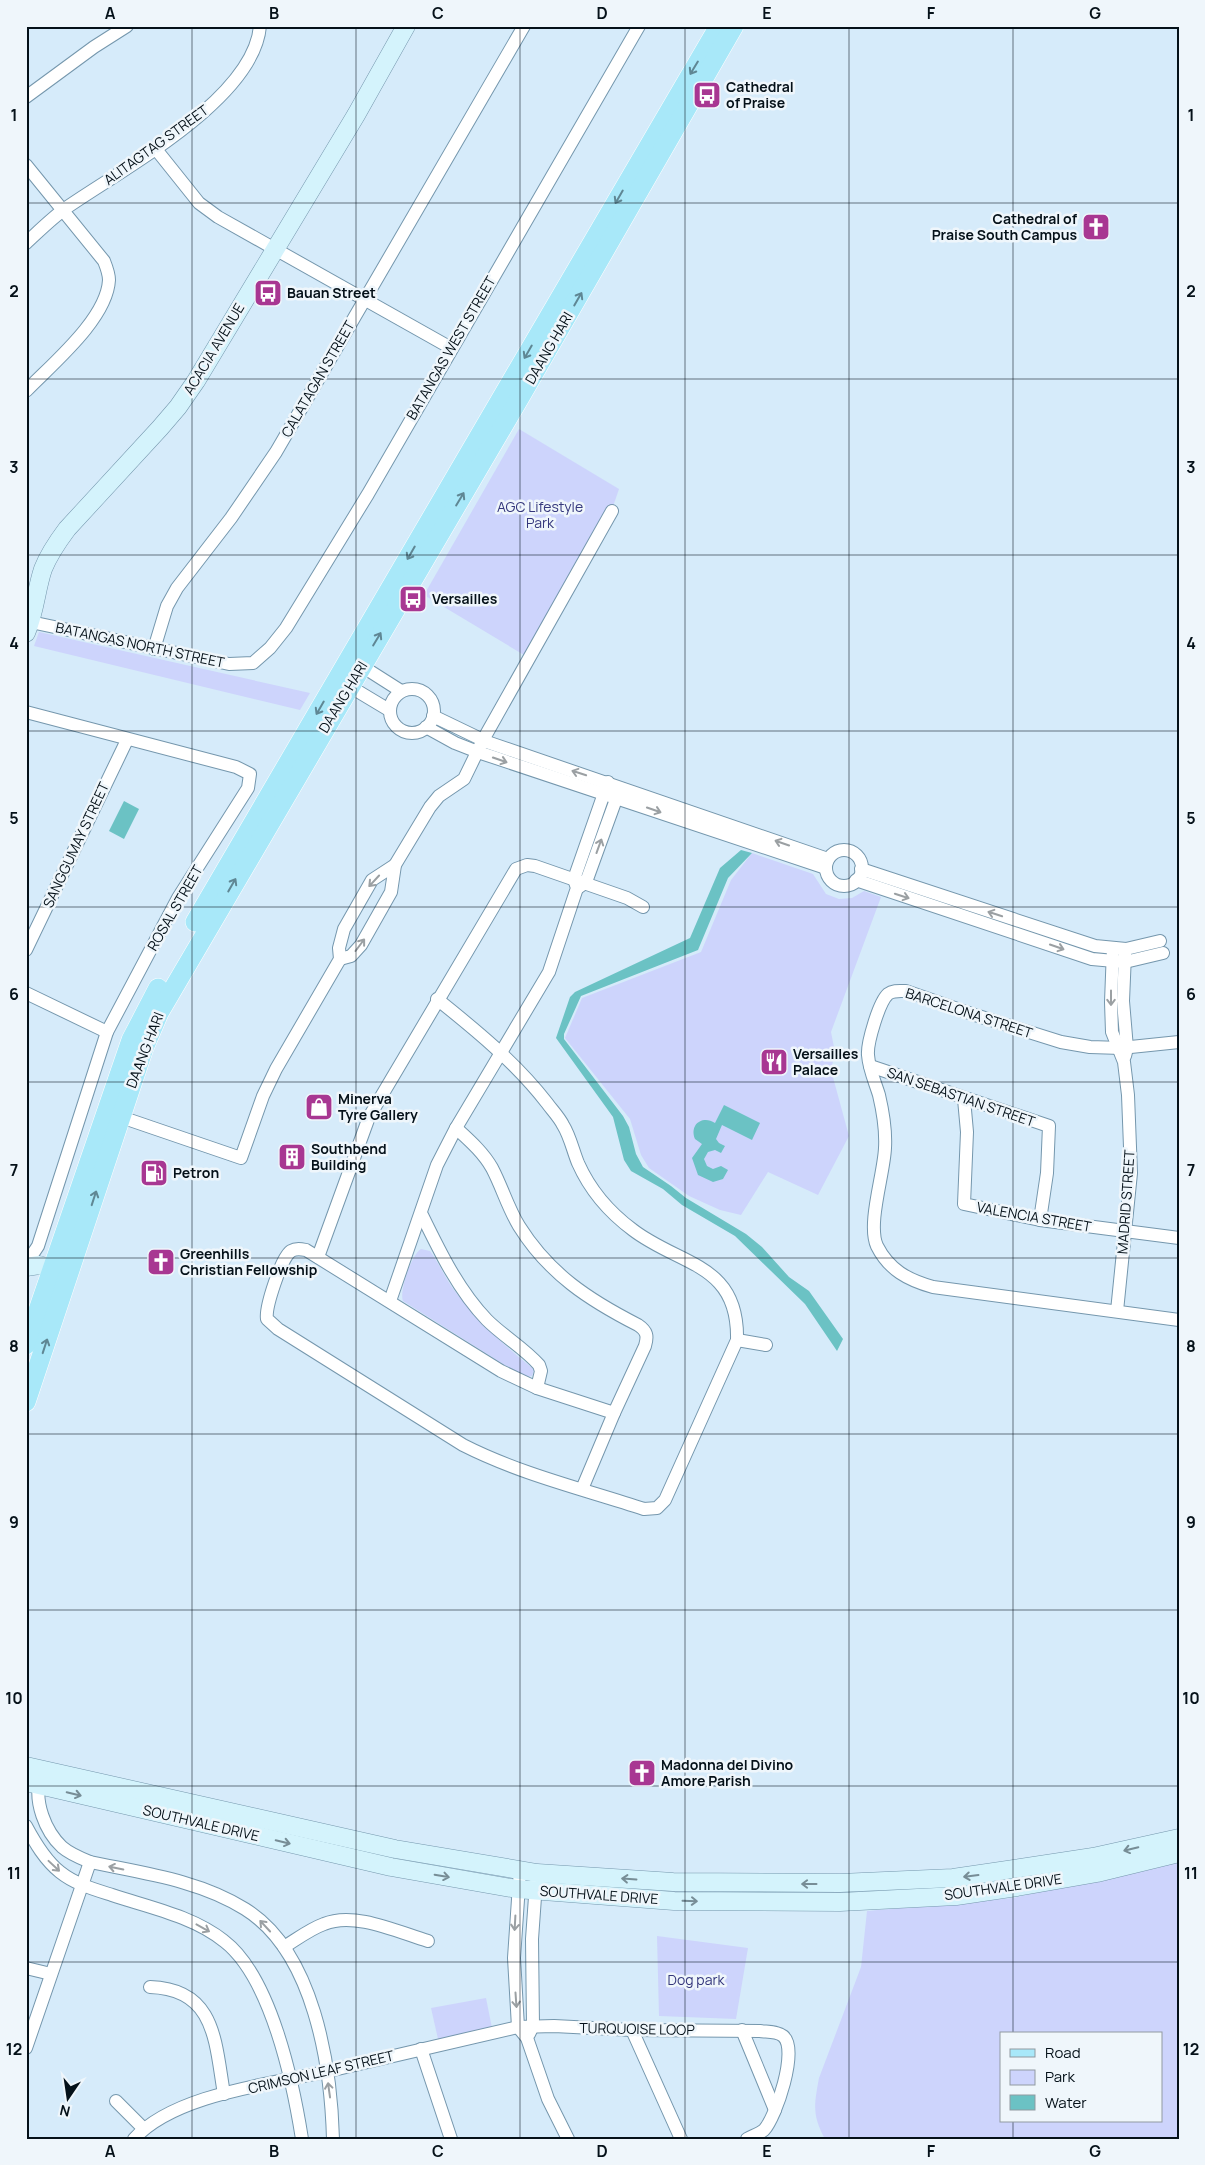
<svg xmlns="http://www.w3.org/2000/svg" width="1205" height="2165" font-family="Manrope,sans-serif">
<style>
.green{fill:#cdd4fc;fill-rule:evenodd}
.water{fill:#6bc2c4}
.lines{fill:none;stroke-linecap:round;stroke-linejoin:round}
.street-casing{stroke:#7597ad;stroke-width:14}
.secondary-casing{stroke:#7597ad;stroke-width:19}
.primary-casing{stroke:#fff;stroke-width:20}
.street{stroke:#fff;stroke-width:12}
.secondary{stroke:#d4f3fc;stroke-width:18}
.primary{stroke:#a8e8f9;stroke-width:19}
.oneway{stroke:#5f8794}
.oneway2{stroke:#9ba0a3}
.oneway3{stroke:#778d96}
.grid{fill:none;stroke:#051119;stroke-width:1;stroke-opacity:0.55}
.labels{text-anchor:middle;stroke-width:5;stroke-linejoin:round;paint-order:stroke}
.poi-label{font-size:14px;font-weight:bold;fill:#051119;stroke:#eff6fb;text-anchor:start}
.street-label{font-size:14px;fill:#051119;stroke:#eff6fb}
.park-label{font-size:14px;fill:#35387d;stroke:#eff6fb}
.neatline{fill:none;stroke:#051119;stroke-width:2}
.grid-label{font-size:16px;text-anchor:middle;font-weight:bold;fill:#051119}
</style>
<rect width="100%" height="100%" fill="#d6ebfa"/>
<g class="green">
<polygon points="519,429 619,489 608,521 524,655 424,595"/>
<polygon points="39,632 310,693 300,710 34,646"/>
<polygon points="752,853 813,874 826,894 839,899 852,898 864,891 881,897 831,1032 835,1052 831,1070 849,1136 818,1195 768,1172 741,1215 720,1210 689,1196 649,1168 641,1155 630,1119 565,1038 582,998 701,952 731,880"/>
<path d="M421 1249 430 1251C439 1263 445 1278 454 1290 477 1320 502 1344 531 1367L534 1370 532 1376 526 1377 503 1364 403 1301C399 1292 411 1255 421 1249Z"/>
<path d="M1179 1861V2139H825C812 2115 814 2105 819 2078L861 1967 867 1911 1013 1898ZM1001 2034H1161V2121H1001Z"/>
<polygon points="657,1936 748,1948 736,2019 659,2016"/>
<polygon points="486,1998 492,2028 438,2039 431,2008"/>
</g>
<g class="water">
<polygon points="124,801 139,809 124,839 109,831"/>
<polygon points="741,850 752,853 728,878 698,950 581,996 564,1034 564,1039 623,1116 629,1127 636,1154 643,1167 671,1186 686,1198 746,1234 762,1247 789,1277 809,1291 843,1339 837,1351 805,1304 735,1236 682,1205 663,1189 631,1171 624,1160 613,1117 556,1038 570,997 575,992 690,938 720,868"/>
<path d="M724 1105 760 1123 752 1140 722 1125 716 1139 719 1143 725 1146 721 1153 715 1150 708 1152 704 1159 707 1166 713 1169 721 1166 728 1170 723 1179 713 1182 698 1175 692 1158 702 1144 695 1139C689 1124 703 1115 715 1123Z"/>
</g>
<g class="lines">
<defs>
<g id="street">
<polyline points="26,97 94,47 127,26"/>
<polyline points="155,148 199,203 218,217 451,348"/>
<path d="M26 165 104 261C106 266 109 274 109 280 107 319 52 364 26 391"/>
<path d="M26 243C39 231 52 218 66 208 122 169 254 99 260 26"/>
<polyline points="26,621 229,664 253,663 270,648 286,628 368,494 639,26"/>
<polyline points="154,649 167,606 177,588 231,518 276,452 524,26"/>
<polyline points="357,663 401,691"/>
<polyline points="344,683 389,710"/>
<circle cx="412" cy="711" r="22"/>
<polyline points="26,712 236,767 250,774 248,788 178,898 107,1032 38,1246 26,1264"/>
<polyline points="433,716 487,742 828,859"/>
<polyline points="426,727 455,743 478,752 826,868"/>
<circle cx="844" cy="868" r="18"/>
<polyline points="861,869 1095,946 1126,949 1160,941"/>
<polyline points="856,880 1092,959 1125,962 1163,953"/>
<polyline points="579,887 586,882 619,791"/>
<polyline points="1113,949 1111,1002 1112,1032 1124,1062 1128,1095 1131,1173 1117,1311"/>
<polyline points="26,950 127,740"/>
<polyline points="1125,954 1123,1001 1127,1048 1125,1056"/>
<polyline points="340,959 351,956 361,945 391,892 395,865 430,807 439,796 464,779 483,740 612,511"/>
<polyline points="26,993 107,1032"/>
<path d="M437 999C477 1031 516 1063 547 1103 552 1110 559 1117 563 1125 570 1136 573 1151 578 1163 590 1190 610 1213 633 1230 680 1266 739 1263 737 1340L665 1500 657 1508 644 1509C583 1489 520 1474 463 1445L278 1329 267 1319C265 1308 281 1258 291 1251 296 1248 301 1249 306 1250L501 1371 537 1388 614 1413"/>
<path d="M1179 1042 1121 1048 1090 1047 1061 1042 972 1014 906 991C900 991 893 990 888 994 879 1002 867 1043 868 1055 869 1069 875 1082 879 1095 883 1112 886 1131 885 1148 884 1174 867 1224 877 1246 889 1270 908 1280 933 1287L1179 1320"/>
<polyline points="870,1066 1049,1126 1047,1173 1040,1220"/>
<polyline points="964,1099 967,1132 964,1204 1040,1220 1179,1238"/>
<polyline points="121,1117 241,1158 263,1096 276,1069 340,959 339,948 344,929 372,880 395,865"/>
<path d="M456 1128C469 1140 483 1152 492 1168 502 1187 508 1208 519 1226 549 1274 589 1300 638 1325 647 1331 648 1336 645 1346L614 1413 582 1489"/>
<path d="M421 1213C439 1250 458 1290 487 1320 503 1336 524 1348 539 1365L541 1371 537 1388"/>
<polyline points="318,1257 369,1117 516,869 527,865 535,866 627,898 643,907"/>
<polyline points="390,1301 437,1165 456,1128 549,972 577,888 574,879 608,782"/>
<polyline points="737,1340 766,1345"/>
<path d="M40 1779C34 1802 45 1831 62 1847 70 1854 80 1858 90 1862 142 1873 199 1880 245 1909 314 1952 331 2065 333 2139"/>
<path d="M26 1826C35 1843 45 1860 60 1872 75 1884 93 1889 112 1895 148 1907 193 1916 224 1941 271 1977 293 2082 302 2139"/>
<polyline points="520,1870 514,1958 518,2027 527,2038 548,2099 568,2139"/>
<path d="M284 1947C297 1939 310 1929 324 1924 354 1911 398 1932 428 1941"/>
<polyline points="26,1968 51,1974"/>
<path d="M150 1987C216 1989 215 2042 224 2094"/>
<polyline points="632,2030 681,2139"/>
<polyline points="742,2030 775,2110"/>
<polyline points="529,2034 533,2026 532,1939 536,1883"/>
<polyline points="26,2048 90,1862"/>
<polyline points="421,2049 451,2139"/>
<polyline points="116,2101 143,2128"/>
<path d="M134 2139C174 2094 272 2084 329 2071 392 2056 455 2042 518 2027L554 2026 632 2030 760 2031C767 2032 777 2031 783 2036 799 2049 776 2117 764 2130 759 2134 752 2136 747 2139"/>
</g>
<g id="secondary">
<path d="M26 633C35 612 36 590 43 569 49 554 58 541 67 529L160 428 178 407 196 381 356 115 406 26"/>
<polyline points="26,1267 39,1265 66,1273"/>
<polyline points="26,1766 395,1849 537,1873 673,1882 840,1883 953,1878 1093,1857 1179,1838"/>
<polyline points="26,1782 391,1867 517,1889 674,1901 840,1902 956,1896 1017,1887 1097,1873 1179,1853"/>
</g>
<g id="primary">
<polyline points="195,922 719,26"/>
<polyline points="26,1345 131,1040 158,988"/>
<polyline points="26,1402 144,1048 159,1013 522,394 734,26"/>
</g>
</defs>
<use href="#street" class="street-casing"/>
<use href="#secondary" class="secondary-casing"/>
<use href="#primary" class="primary-casing"/>
<use href="#street" class="street"/>
<use href="#secondary" class="secondary"/>
<use href="#primary" class="primary"/>
</g>
<defs><path id="oneway-shaft" d="M-6 0H5M1.5-3L5.5 0L1.5 3" fill="none" stroke-width="1.6" stroke-linecap="round" stroke-linejoin="round" transform="scale(1.25)"/></defs>
<g class="oneway">
<use href="#oneway-shaft" transform="translate(694 68) rotate(121)"/>
<use href="#oneway-shaft" transform="translate(619 197) rotate(120)"/>
<use href="#oneway-shaft" transform="translate(578 299) rotate(-60)"/>
<use href="#oneway-shaft" transform="translate(528 352) rotate(120)"/>
<use href="#oneway-shaft" transform="translate(460 499) rotate(-59)"/>
<use href="#oneway-shaft" transform="translate(411 553) rotate(120)"/>
<use href="#oneway-shaft" transform="translate(377 639) rotate(-59)"/>
<use href="#oneway-shaft" transform="translate(320 708) rotate(120)"/>
<use href="#oneway-shaft" transform="translate(232 885) rotate(-60)"/>
<use href="#oneway-shaft" transform="translate(94 1198) rotate(-72)"/>
<use href="#oneway-shaft" transform="translate(45 1346) rotate(-72)"/>
</g>
<g class="oneway2">
<use href="#oneway-shaft" transform="translate(500 760) rotate(19)"/>
<use href="#oneway-shaft" transform="translate(579 773) rotate(-162)"/>
<use href="#oneway-shaft" transform="translate(654 810) rotate(19)"/>
<use href="#oneway-shaft" transform="translate(782 843) rotate(-161)"/>
<use href="#oneway-shaft" transform="translate(599 846) rotate(-70)"/>
<use href="#oneway-shaft" transform="translate(374 881) rotate(133)"/>
<use href="#oneway-shaft" transform="translate(902 896) rotate(18)"/>
<use href="#oneway-shaft" transform="translate(995 914) rotate(-162)"/>
<use href="#oneway-shaft" transform="translate(360 945) rotate(-53)"/>
<use href="#oneway-shaft" transform="translate(1057 947) rotate(19)"/>
<use href="#oneway-shaft" transform="translate(1111 998) rotate(90)"/>
<use href="#oneway-shaft" transform="translate(54 1866) rotate(43)"/>
<use href="#oneway-shaft" transform="translate(116 1868) rotate(-168)"/>
<use href="#oneway-shaft" transform="translate(515 1923) rotate(93)"/>
<use href="#oneway-shaft" transform="translate(265 1926) rotate(-133)"/>
<use href="#oneway-shaft" transform="translate(203 1928) rotate(29)"/>
<use href="#oneway-shaft" transform="translate(516 2000) rotate(86)"/>
<use href="#oneway-shaft" transform="translate(329 2090) rotate(-98)"/>
</g>
<g class="oneway3">
<use href="#oneway-shaft" transform="translate(74 1794) rotate(13)"/>
<use href="#oneway-shaft" transform="translate(283 1842) rotate(13)"/>
<use href="#oneway-shaft" transform="translate(1131 1849) rotate(167)"/>
<use href="#oneway-shaft" transform="translate(442 1876) rotate(10)"/>
<use href="#oneway-shaft" transform="translate(971 1876) rotate(173)"/>
<use href="#oneway-shaft" transform="translate(629 1879) rotate(-176)"/>
<use href="#oneway-shaft" transform="translate(809 1884) rotate(180)"/>
<use href="#oneway-shaft" transform="translate(690 1901) rotate(2)"/>
</g>
<path class="grid" d="M192 26V2139M356 26V2139M520 26V2139M685 26V2139M849 26V2139M1013 26V2034M26 203H1179M26 379H1179M26 555H1179M26 731H1179M26 907H1179M26 1082H1179M26 1258H1179M26 1434H1179M26 1610H1179M26 1786H1179M26 1962H1179M1013 2121V2139"/>
<defs>
<symbol id="bus-square" viewBox="-11 -11 22 22"><rect x="-9" y="-9" width="18" height="18" rx="4" fill="#a83792" stroke="#eff6fb"/><path d="M-5-6H5V4H4V6H2V4H-2V6H-4V4H-5ZM-3.5-4V0h7V-4ZM-3.5 1.2v1.5H-2V1.2ZM2 1.2v1.5H3.5V1.2Z" fill="#fff"/></symbol>
<symbol id="church-square" viewBox="-11 -11 22 22"><rect x="-9" y="-9" width="18" height="18" rx="4" fill="#a83792" stroke="#eff6fb"/><path d="M-1.2-6h2.4v3.5h3.3v2.4h-3.3V6h-2.4V-.1h-3.3v-2.4h3.3Z" fill="#fff"/></symbol>
<symbol id="restaurant-square" viewBox="-11 -11 22 22"><rect x="-9" y="-9" width="18" height="18" rx="4" fill="#a83792" stroke="#eff6fb"/><path d="M-5-6h1v4h1v-4h1v4h1v-4h1v5L-1.5 .5V6h-2V.5L-5-1ZM5-6V6H3V1.5H1.5Q1.5-4 5-6Z" fill="#fff"/></symbol>
<symbol id="shop-square" viewBox="-11 -11 22 22"><rect x="-9" y="-9" width="18" height="18" rx="4" fill="#a83792" stroke="#eff6fb"/><path d="M-5-2.5h2.3a2.7 3.5 0 0 1 5.4 0H5L5.5 6h-11ZM-1.5-2.5h3a1.5 2.3 0 0 0-3 0Z" fill="#fff"/></symbol>
<symbol id="building-square" viewBox="-11 -11 22 22"><rect x="-9" y="-9" width="18" height="18" rx="4" fill="#a83792" stroke="#eff6fb"/><path d="M-4-6H4V6H1V3H-1V6H-4ZM-2.5-4.3h1.7v1.8h-1.7ZM.8-4.3h1.7v1.8H.8ZM-2.5-1h1.7V.8h-1.7ZM.8-1h1.7V.8H.8Z" fill="#fff"/></symbol>
<symbol id="fuel-square" viewBox="-11 -11 22 22"><rect x="-9" y="-9" width="18" height="18" rx="4" fill="#a83792" stroke="#eff6fb"/><path d="M-5.5-6h7V0h2V4h1.3V-2.5L3-4.5l.8-.8L6-3V5H2.5V1h-1V6h-7ZM-4.2-4.7v3.2H.2V-4.7Z" fill="#fff"/></symbol>
</defs>
<g fill-rule="evenodd">
<use href="#bus-square" x="691" y="79" width="32" height="32"/>
<use href="#church-square" x="1080" y="211" width="32" height="32"/>
<use href="#bus-square" x="252" y="277" width="32" height="32"/>
<use href="#bus-square" x="397" y="583" width="32" height="32"/>
<use href="#restaurant-square" x="758" y="1046" width="32" height="32"/>
<use href="#shop-square" x="303" y="1091" width="32" height="32"/>
<use href="#building-square" x="276" y="1141" width="32" height="32"/>
<use href="#fuel-square" x="138" y="1157" width="32" height="32"/>
<use href="#church-square" x="145" y="1246" width="32" height="32"/>
<use href="#church-square" x="626" y="1757" width="32" height="32"/>
</g>
<g class="labels">
<g class="poi-label">
<text x="726" y="92">Cathedral<tspan x="726" dy="16">of Praise</tspan></text>
<text x="1077" y="224" text-anchor="end">Cathedral of<tspan x="1077" dy="16">Praise South Campus</tspan></text>
<text x="287" y="298">Bauan Street</text>
<text x="432" y="604">Versailles</text>
<text x="793" y="1059">Versailles<tspan x="793" dy="16">Palace</tspan></text>
<text x="338" y="1104">Minerva<tspan x="338" dy="16">Tyre Gallery</tspan></text>
<text x="311" y="1154">Southbend<tspan x="311" dy="16">Building</tspan></text>
<text x="173" y="1178">Petron</text>
<text x="180" y="1259">Greenhills<tspan x="180" dy="16">Christian Fellowship</tspan></text>
<text x="661" y="1770">Madonna del Divino<tspan x="661" dy="16">Amore Parish</tspan></text>
</g>
<g class="street-label">
<text transform="translate(156 145) rotate(-36)" y="5">ALITAGTAG STREET</text>
<text transform="translate(451 348) rotate(-60)" y="5">BATANGAS WEST STREET</text>
<text transform="translate(549 348) rotate(-60)" y="5">DAANG HARI</text>
<text transform="translate(214 349) rotate(-59)" y="5">ACACIA AVENUE</text>
<text transform="translate(318 379) rotate(-60)" y="5">CALATAGAN STREET</text>
<text transform="translate(140 645) rotate(12)" y="5">BATANGAS NORTH STREET</text>
<text transform="translate(343 697) rotate(-59)" y="5">DAANG HARI</text>
<text transform="translate(76 845) rotate(-65)" y="5">SANGGUMAY STREET</text>
<text transform="translate(175 908) rotate(-60)" y="5">ROSAL STREET</text>
<text transform="translate(969 1013) rotate(18)" y="5">BARCELONA STREET</text>
<text transform="translate(145 1050) rotate(-69)" y="5">DAANG HARI</text>
<text transform="translate(961 1097) rotate(19)" y="5">SAN SEBASTIAN STREET</text>
<text transform="translate(1126 1202) rotate(-86)" y="5">MADRID STREET</text>
<text transform="translate(1034 1217) rotate(10)" y="5">VALENCIA STREET</text>
<text transform="translate(201 1823) rotate(13)" y="5">SOUTHVALE DRIVE</text>
<text transform="translate(1003 1887) rotate(-8)" y="5">SOUTHVALE DRIVE</text>
<text transform="translate(599 1895) rotate(4)" y="5">SOUTHVALE DRIVE</text>
<text transform="translate(637 2029) rotate(1)" y="5">TURQUOISE LOOP</text>
<text transform="translate(321 2072) rotate(-13)" y="5">CRIMSON LEAF STREET</text>
</g>
<g class="park-label">
<text x="540" y="512">AGC Lifestyle<tspan x="540" dy="16">Park</tspan></text>
<text x="696" y="1985">Dog park</text>
</g>
</g>
<rect width="1205" height="2165" fill="none" stroke="#eff6fb" stroke-width="55"/>
<rect x="1000" y="2032" width="162" height="90" fill="#eff6fb" stroke="#919aa1"/>
<rect x="1010" y="2049" width="25" height="8" fill="#a8e8f9" stroke="#919aa1"/>
<text x="1045" y="2058" font-size="15" fill="#051119">Road</text>
<rect x="1010" y="2070" width="25" height="15" fill="#cdd4fc" stroke="#919aa1"/>
<text x="1045" y="2082" font-size="15" fill="#051119">Park</text>
<rect x="1010" y="2095" width="25" height="15" fill="#6bc2c4" stroke="#919aa1"/>
<text x="1045" y="2108" font-size="15" fill="#051119">Water</text>
<g transform="translate(68 2098) rotate(193)" stroke="#eff6fb" stroke-width="4" paint-order="stroke">
<path d="M0-4L9 19L0 12L-9 19Z" fill="#051119"/>
<text y="-8" font-size="14" font-weight="bold" text-anchor="middle" fill="#051119">N</text>
</g>
<rect x="28" y="28" width="1150" height="2110" class="neatline"/>
<g class="grid-label">
<text x="110" y="19">A</text>
<text x="274" y="19">B</text>
<text x="438" y="19">C</text>
<text x="602" y="19">D</text>
<text x="767" y="19">E</text>
<text x="931" y="19">F</text>
<text x="1095" y="19">G</text>
<text x="14" y="121">1</text>
<text x="1191" y="121">1</text>
<text x="14" y="297">2</text>
<text x="1191" y="297">2</text>
<text x="14" y="473">3</text>
<text x="1191" y="473">3</text>
<text x="14" y="649">4</text>
<text x="1191" y="649">4</text>
<text x="14" y="824">5</text>
<text x="1191" y="824">5</text>
<text x="14" y="1000">6</text>
<text x="1191" y="1000">6</text>
<text x="14" y="1176">7</text>
<text x="1191" y="1176">7</text>
<text x="14" y="1352">8</text>
<text x="1191" y="1352">8</text>
<text x="14" y="1528">9</text>
<text x="1191" y="1528">9</text>
<text x="14" y="1704">10</text>
<text x="1191" y="1704">10</text>
<text x="14" y="1879">11</text>
<text x="1191" y="1879">11</text>
<text x="14" y="2055">12</text>
<text x="1191" y="2055">12</text>
<text x="110" y="2157">A</text>
<text x="274" y="2157">B</text>
<text x="438" y="2157">C</text>
<text x="602" y="2157">D</text>
<text x="767" y="2157">E</text>
<text x="931" y="2157">F</text>
<text x="1095" y="2157">G</text>
</g>
</svg>
